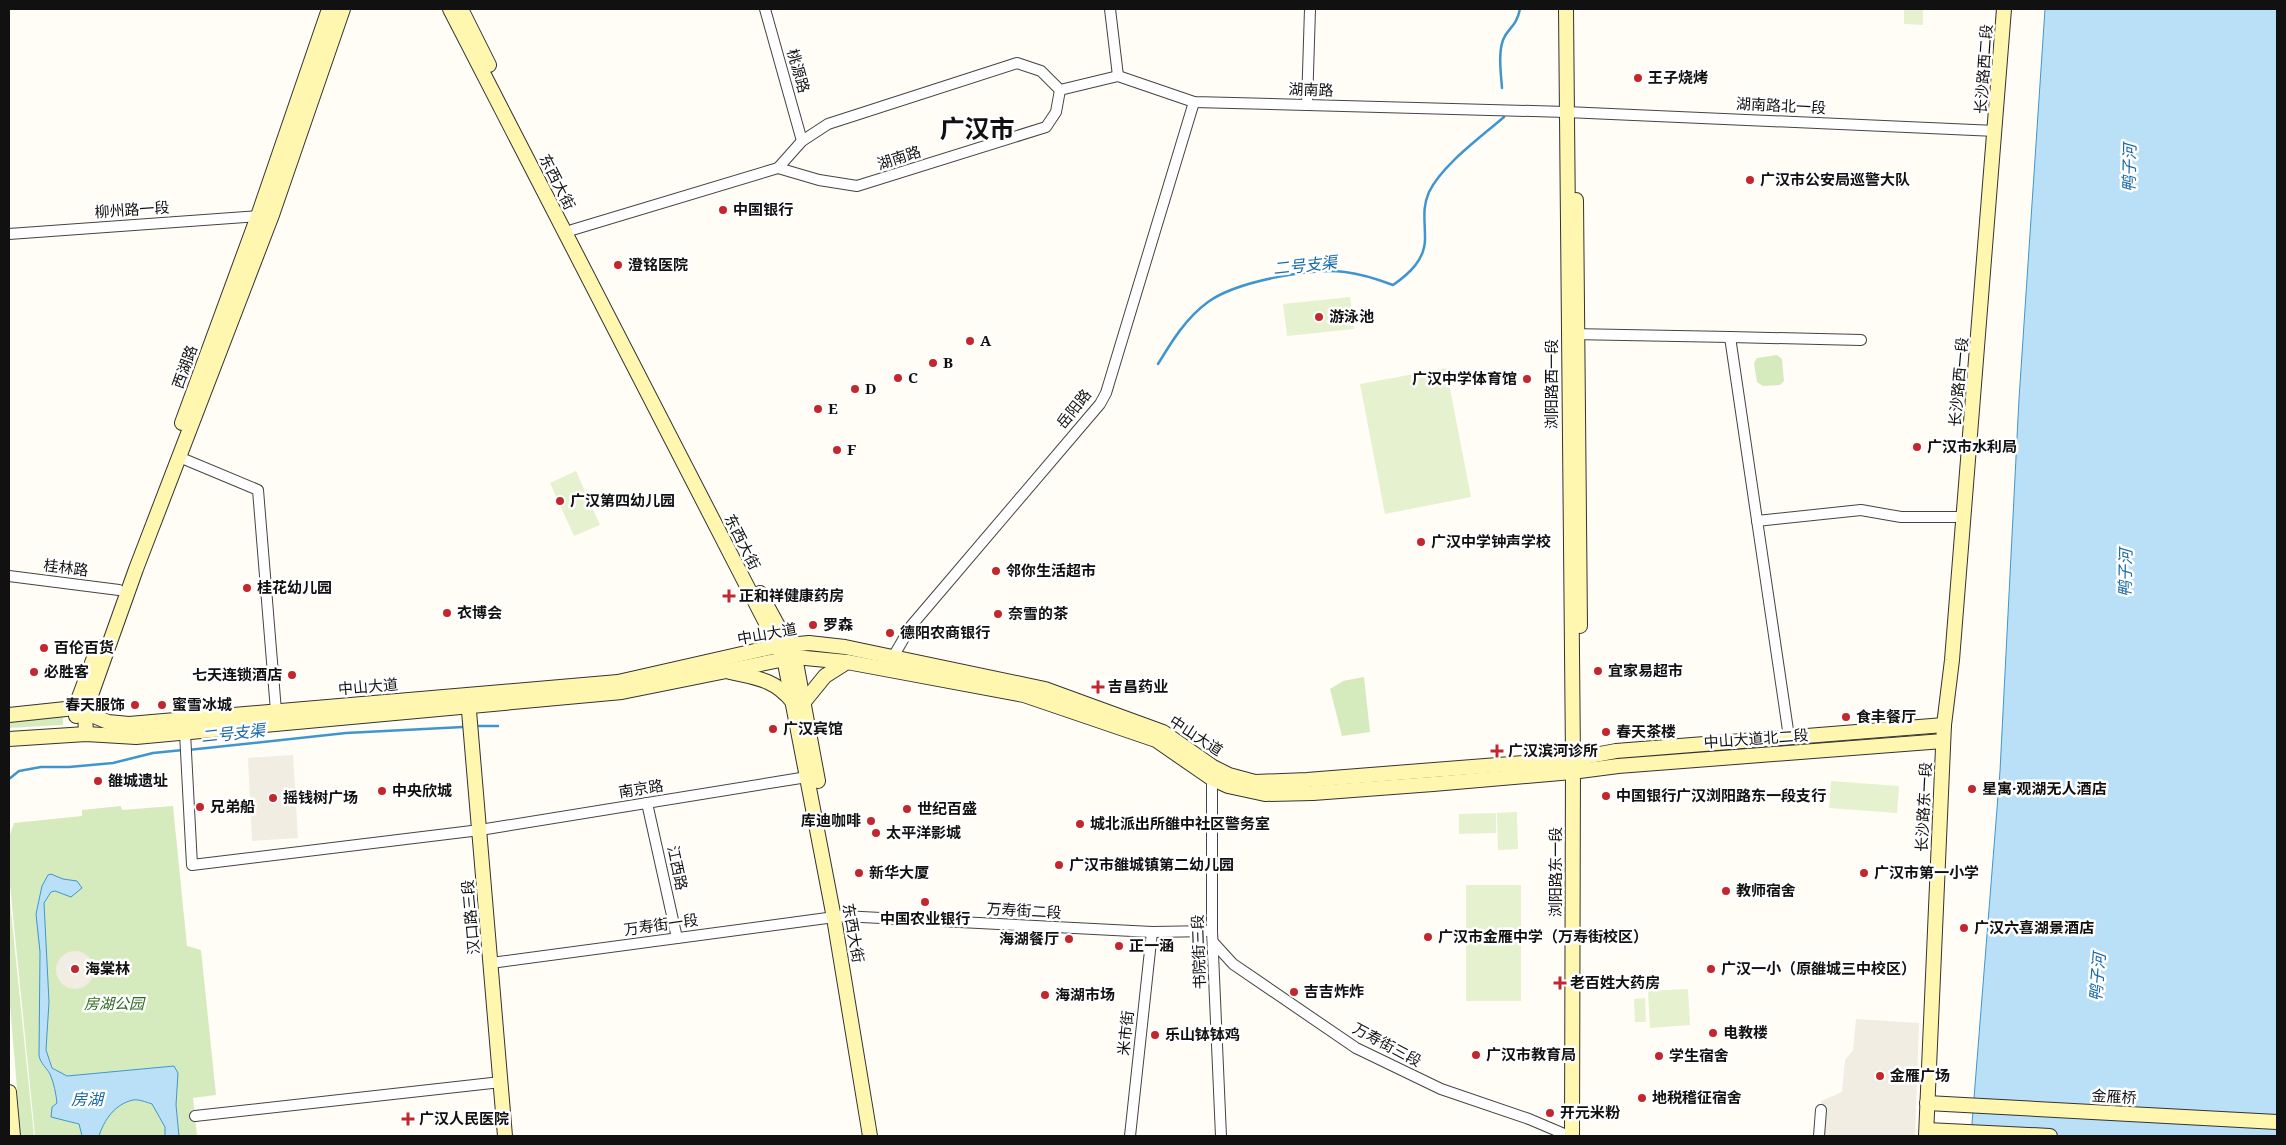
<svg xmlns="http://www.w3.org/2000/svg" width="2286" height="1145" font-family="'Noto Serif','Noto Sans SC',serif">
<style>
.green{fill:#d5ebbd}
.pitch{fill:#e6f2cf}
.plaza{fill:#f1ede2}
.water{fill:#b9e0f7;stroke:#3f96cf}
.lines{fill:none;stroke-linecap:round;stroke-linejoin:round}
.stream{stroke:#3f96cf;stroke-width:2.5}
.street-casing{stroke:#444;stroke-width:12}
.secondary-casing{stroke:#333;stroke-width:16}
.street{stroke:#fff;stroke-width:10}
.secondary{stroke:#fff6b0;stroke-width:14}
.poi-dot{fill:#c4262e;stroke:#fff;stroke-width:2}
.labels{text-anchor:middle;stroke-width:5;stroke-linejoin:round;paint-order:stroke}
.street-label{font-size:15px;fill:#111;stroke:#fff}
.poi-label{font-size:15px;font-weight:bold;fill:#111;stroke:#fff;text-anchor:start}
.park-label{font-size:15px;font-style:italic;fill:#2f6b1f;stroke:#fff}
.water-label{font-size:16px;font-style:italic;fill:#1768a6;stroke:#fff}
.town-label{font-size:25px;font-weight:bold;fill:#111;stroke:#fff}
</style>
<rect width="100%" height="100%" fill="#fffdf5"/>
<g class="green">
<polygon points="1777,355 1782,359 1784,381 1780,385 1763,386 1757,382 1754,363 1757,358"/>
<polygon points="1364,677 1370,732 1342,736 1330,689 1343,681"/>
<polygon points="63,716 63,725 9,728 9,722"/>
<polygon points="121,806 122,810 173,806 187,946 201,950 216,1095 193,1098 197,1136 35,1136 9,875 9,838 14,823 82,816 82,810"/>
<polygon points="9,892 34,1136 21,1136 9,993"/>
</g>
<g class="pitch">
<polygon points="1904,9 1923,9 1923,25 1904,24"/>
<polygon points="1350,297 1354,329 1287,336 1283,304"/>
<polygon points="1446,368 1471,497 1385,514 1360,384"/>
<polygon points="576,471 600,525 574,536 550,483"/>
<polygon points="1831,781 1899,786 1897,813 1829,808"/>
<polygon points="1517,812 1518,849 1498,850 1497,813"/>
<polygon points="1496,813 1496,833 1459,834 1459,814"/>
<rect x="1466" y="885" width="55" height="116"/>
<polygon points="1688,989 1690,1025 1650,1028 1648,991"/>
<polygon points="1645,998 1646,1022 1635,1022 1634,999"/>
</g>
<g class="plaza">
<polygon points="293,755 298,838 252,841 248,758"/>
<circle cx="75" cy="970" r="19"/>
<polygon points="1856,1019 1919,1023 1915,1136 1819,1136 1821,1101 1842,1092 1845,1060 1853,1050"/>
</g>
<g class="water">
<polygon points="2045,9 2277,9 2277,1136 1971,1136 2000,771 2019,399"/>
<path d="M51 874 63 879 77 881 82 888 71 897 55 891 51 892 44 903 49 1002 46 1050 52 1068 67 1076 174 1066 178 1073 176 1105 179 1136H165V1127L152 1104C146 1102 138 1099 133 1100 115 1104 104 1120 99 1136H82L79 1124 51 1117 52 1107 57 1103C56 1094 54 1083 50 1074 46 1067 41 1064 39 1056L40 952 36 914 42 886 48 875Z"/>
</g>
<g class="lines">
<g class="stream">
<path d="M1502 88C1501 74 1498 54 1503 40 1508 27 1516 28 1520 9"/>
<path d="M1158 364C1172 341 1186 318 1208 302 1235 282 1312 267 1345 272 1362 274 1377 279 1393 285 1409 274 1426 259 1425 237 1425 220 1422 208 1429 192 1442 165 1481 137 1504 117"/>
<polyline points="479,726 498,726"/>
<polyline points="188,750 346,733 463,727"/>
<polyline points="9,779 19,771 41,767 69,767 113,763 153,753 183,750"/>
</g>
<defs>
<g id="street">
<polyline points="765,9 802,141"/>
<polyline points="1110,9 1118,76"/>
<polyline points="1307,105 1310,9"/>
<polyline points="778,168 802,141 828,124 1017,63 1041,71 1060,90"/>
<polyline points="572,230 778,168 819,180 857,186 1046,127 1056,112 1060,90 1118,76 1194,102 1566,112 1996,131"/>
<polyline points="9,234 258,216"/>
<polyline points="1571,334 1730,337 1789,737"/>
<polyline points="1730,337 1861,340"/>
<polyline points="179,457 258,490 276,711"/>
<polyline points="1757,521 1861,510 1901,517 1964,517"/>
<polyline points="9,576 119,590"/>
<polyline points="893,657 911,626 1100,404 1106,393 1194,102"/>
<polyline points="185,733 192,865 480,830 807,777"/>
<polyline points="1212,773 1212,931 1221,1136"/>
<polyline points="647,803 677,938"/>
<polyline points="1213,942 1233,964 1356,1048 1441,1089 1529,1119 1569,1136"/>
<polyline points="491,963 842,916 1152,932 1212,931"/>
<polyline points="195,1116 501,1082"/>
<polyline points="1130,1136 1152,932"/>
<polyline points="1819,1136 1821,1110"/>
</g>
<g id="secondary">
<polyline points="450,9 784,658 834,918 870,1136"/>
<polyline points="461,9 489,65"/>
<polyline points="1566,9 1573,759 1572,1136"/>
<polyline points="1576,200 1580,626"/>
<polyline points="182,423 258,216 329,9"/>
<polyline points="760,593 795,657 818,781"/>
<path d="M730 672C756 678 774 679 792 701"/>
<polyline points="468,699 505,1136"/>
<polyline points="803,703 825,676 847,662"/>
<polyline points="9,715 75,708 108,722 129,724 618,682 777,646 809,643 845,647 1045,689 1163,732 1213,767 1229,775 1255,782 1307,780 1573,759 1616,751 1944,725"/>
<polyline points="76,716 75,708 98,647"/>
<polyline points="86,734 85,712 136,569 272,215 343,9"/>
<polyline points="9,739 86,734 136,737 622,692 795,657 847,662 1024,695 1156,740 1211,778 1228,786 1265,794 1313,793 1433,784 1572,772 1618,766 1943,741"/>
<polyline points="9,1092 13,1136"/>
<polyline points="1927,1103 2277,1122"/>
<polyline points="1927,1130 2050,1136"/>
<polyline points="1926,1136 1944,725 1952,660 2004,9"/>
</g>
</defs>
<use href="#street" class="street-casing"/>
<use href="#secondary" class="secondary-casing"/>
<use href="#street" class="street"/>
<use href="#secondary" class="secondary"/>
</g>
<g class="poi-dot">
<circle cx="1638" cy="78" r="5"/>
<circle cx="1750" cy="180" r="5"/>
<circle cx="723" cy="210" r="5"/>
<circle cx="618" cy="265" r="5"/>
<circle cx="1319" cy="317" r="5"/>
<circle cx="970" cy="341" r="5"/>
<circle cx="933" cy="363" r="5"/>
<circle cx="898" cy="378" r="5"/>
<circle cx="1527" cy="379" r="5"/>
<circle cx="855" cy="389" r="5"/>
<circle cx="818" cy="409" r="5"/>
<circle cx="1917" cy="447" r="5"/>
<circle cx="837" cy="450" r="5"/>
<circle cx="560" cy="501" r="5"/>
<circle cx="1421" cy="542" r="5"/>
<circle cx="996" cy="571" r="5"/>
<circle cx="247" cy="588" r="5"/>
<path d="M726.5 588.5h5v5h5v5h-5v5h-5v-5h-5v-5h5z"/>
<circle cx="447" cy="613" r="5"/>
<circle cx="998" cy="614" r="5"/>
<circle cx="813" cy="625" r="5"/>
<circle cx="890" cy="633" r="5"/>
<circle cx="44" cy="648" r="5"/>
<circle cx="1598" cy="671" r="5"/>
<circle cx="34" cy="672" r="5"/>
<circle cx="292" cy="675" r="5"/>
<path d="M1095.5 679.5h5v5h5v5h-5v5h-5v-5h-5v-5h5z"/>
<circle cx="135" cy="705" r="5"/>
<circle cx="162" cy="705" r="5"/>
<circle cx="1846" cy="717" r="5"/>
<circle cx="773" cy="729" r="5"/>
<circle cx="1606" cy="732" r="5"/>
<path d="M1494.5 743.5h5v5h5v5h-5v5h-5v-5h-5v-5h5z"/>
<circle cx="98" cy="781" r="5"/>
<circle cx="1972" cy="789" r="5"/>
<circle cx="382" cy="791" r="5"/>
<circle cx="1606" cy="796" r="5"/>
<circle cx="273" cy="798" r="5"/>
<circle cx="200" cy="807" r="5"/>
<circle cx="907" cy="809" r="5"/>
<circle cx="871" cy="821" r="5"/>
<circle cx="1080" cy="824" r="5"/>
<circle cx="876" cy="833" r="5"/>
<circle cx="1059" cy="865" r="5"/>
<circle cx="859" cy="873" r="5"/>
<circle cx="1864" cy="873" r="5"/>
<circle cx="1726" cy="891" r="5"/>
<circle cx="925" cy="902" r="5"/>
<circle cx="1964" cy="928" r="5"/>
<circle cx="1428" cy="937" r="5"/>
<circle cx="1069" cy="939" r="5"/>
<circle cx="1119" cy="946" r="5"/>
<circle cx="75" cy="969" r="5"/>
<circle cx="1711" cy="969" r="5"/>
<path d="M1557.5 975.5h5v5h5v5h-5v5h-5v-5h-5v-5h5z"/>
<circle cx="1294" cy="992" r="5"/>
<circle cx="1045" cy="995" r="5"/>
<circle cx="1713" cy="1033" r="5"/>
<circle cx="1155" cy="1035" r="5"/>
<circle cx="1476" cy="1055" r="5"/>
<circle cx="1659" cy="1056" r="5"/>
<circle cx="1880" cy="1076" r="5"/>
<circle cx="1642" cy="1098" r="5"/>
<circle cx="1550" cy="1113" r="5"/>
<path d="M405.5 1111.5h5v5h5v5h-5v5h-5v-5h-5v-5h5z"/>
</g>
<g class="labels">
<g class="street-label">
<text transform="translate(1984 69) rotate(-86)" y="5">长沙路西二段</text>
<text transform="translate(798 71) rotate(74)" y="5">桃源路</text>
<text transform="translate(1311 90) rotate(2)" y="5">湖南路</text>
<text transform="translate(1781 106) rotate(3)" y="5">湖南路北一段</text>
<text transform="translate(899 158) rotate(-18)" y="5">湖南路</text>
<text transform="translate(557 182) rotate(63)" y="5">东西大街</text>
<text transform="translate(132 210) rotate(-4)" y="5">柳州路一段</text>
<text transform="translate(185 367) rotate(-70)" y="5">西湖路</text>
<text transform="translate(1959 382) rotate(-85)" y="5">长沙路西一段</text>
<text transform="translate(1552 384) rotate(-90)" y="5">浏阳路西一段</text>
<text transform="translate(1074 409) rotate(-51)" y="5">岳阳路</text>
<text transform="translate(742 542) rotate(63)" y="5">东西大街</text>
<text transform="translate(66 568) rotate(7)" y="5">桂林路</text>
<text transform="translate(767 634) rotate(-10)" y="5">中山大道</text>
<text transform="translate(368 687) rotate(-5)" y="5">中山大道</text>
<text transform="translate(1196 736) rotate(33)" y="5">中山大道</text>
<text transform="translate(1756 739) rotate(-4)" y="5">中山大道北二段</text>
<text transform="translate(641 789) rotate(-9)" y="5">南京路</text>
<text transform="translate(1924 807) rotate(-87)" y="5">长沙路东一段</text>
<text transform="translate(677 868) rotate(78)" y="5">江西路</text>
<text transform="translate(1556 872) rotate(-90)" y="5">浏阳路东一段</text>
<text transform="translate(1024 911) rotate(3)" y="5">万寿街二段</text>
<text transform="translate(471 917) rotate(-95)" y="5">汉口路三段</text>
<text transform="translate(661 925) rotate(-8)" y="5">万寿街一段</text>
<text transform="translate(853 933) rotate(80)" y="5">东西大街</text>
<text transform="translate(1199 952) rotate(-92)" y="5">书院街三段</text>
<text transform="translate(1126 1033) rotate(-84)" y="5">米市街</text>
<text transform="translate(1387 1045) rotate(28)" y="5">万寿街三段</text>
<text transform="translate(2114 1097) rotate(3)" y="5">金雁桥</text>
</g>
<g class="poi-label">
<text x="1648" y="83">王子烧烤</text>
<text x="1760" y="185">广汉市公安局巡警大队</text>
<text x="733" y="215">中国银行</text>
<text x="628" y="270">澄铭医院</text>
<text x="1329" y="322">游泳池</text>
<text x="980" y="346">A</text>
<text x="943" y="368">B</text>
<text x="908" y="383">C</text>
<text x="1517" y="384" text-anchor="end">广汉中学体育馆</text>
<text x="865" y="394">D</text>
<text x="828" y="414">E</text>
<text x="1927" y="452">广汉市水利局</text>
<text x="847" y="455">F</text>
<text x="570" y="506">广汉第四幼儿园</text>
<text x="1431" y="547">广汉中学钟声学校</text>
<text x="1006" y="576">邻你生活超市</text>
<text x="257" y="593">桂花幼儿园</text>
<text x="739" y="601">正和祥健康药房</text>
<text x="457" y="618">衣博会</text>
<text x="1008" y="619">奈雪的茶</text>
<text x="823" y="630">罗森</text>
<text x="900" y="638">德阳农商银行</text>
<text x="54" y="653">百伦百货</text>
<text x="1608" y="676">宜家易超市</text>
<text x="44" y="677">必胜客</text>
<text x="282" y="680" text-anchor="end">七天连锁酒店</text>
<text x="1108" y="692">吉昌药业</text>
<text x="125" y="710" text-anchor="end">春天服饰</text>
<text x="172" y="710">蜜雪冰城</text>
<text x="1856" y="722">食丰餐厅</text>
<text x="783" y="734">广汉宾馆</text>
<text x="1616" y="737">春天茶楼</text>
<text x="1508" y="756">广汉滨河诊所</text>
<text x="108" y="786">雒城遗址</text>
<text x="1982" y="794">星寓·观湖无人酒店</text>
<text x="392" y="796">中央欣城</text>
<text x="1616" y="801">中国银行广汉浏阳路东一段支行</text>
<text x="283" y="803">摇钱树广场</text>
<text x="210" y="812">兄弟船</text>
<text x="917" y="814">世纪百盛</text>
<text x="861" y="826" text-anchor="end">库迪咖啡</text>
<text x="1090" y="829">城北派出所雒中社区警务室</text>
<text x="886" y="838">太平洋影城</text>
<text x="1069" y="870">广汉市雒城镇第二幼儿园</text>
<text x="869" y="878">新华大厦</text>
<text x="1874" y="878">广汉市第一小学</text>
<text x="1736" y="896">教师宿舍</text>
<text x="925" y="924" text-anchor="middle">中国农业银行</text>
<text x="1974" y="933">广汉六喜湖景酒店</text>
<text x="1438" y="942">广汉市金雁中学（万寿街校区）</text>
<text x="1059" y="944" text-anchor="end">海湖餐厅</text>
<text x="1129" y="951">正一涵</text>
<text x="85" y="974">海棠林</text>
<text x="1721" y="974">广汉一小（原雒城三中校区）</text>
<text x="1570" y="988">老百姓大药房</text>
<text x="1304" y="997">吉吉炸炸</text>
<text x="1055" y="1000">海湖市场</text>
<text x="1723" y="1038">电教楼</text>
<text x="1165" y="1040">乐山钵钵鸡</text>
<text x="1486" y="1060">广汉市教育局</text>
<text x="1669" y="1061">学生宿舍</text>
<text x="1890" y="1081">金雁广场</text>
<text x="1652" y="1103">地税稽征宿舍</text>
<text x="1560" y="1118">开元米粉</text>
<text x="419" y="1124">广汉人民医院</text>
</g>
<g class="park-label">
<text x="114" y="1009">房湖公园</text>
</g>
<g class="water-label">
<text transform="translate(2129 168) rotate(-89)" y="6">鸭子河</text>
<text transform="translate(1305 265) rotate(-6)" y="6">二号支渠</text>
<text transform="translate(2125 573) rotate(-89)" y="6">鸭子河</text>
<text transform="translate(233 733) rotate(-6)" y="6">二号支渠</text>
<text transform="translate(2097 977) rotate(-85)" y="6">鸭子河</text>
<text x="87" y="1105">房湖</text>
</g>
<g class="town-label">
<text x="977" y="138">广汉市</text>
</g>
</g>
<rect width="2286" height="1145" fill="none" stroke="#111111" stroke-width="20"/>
</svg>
